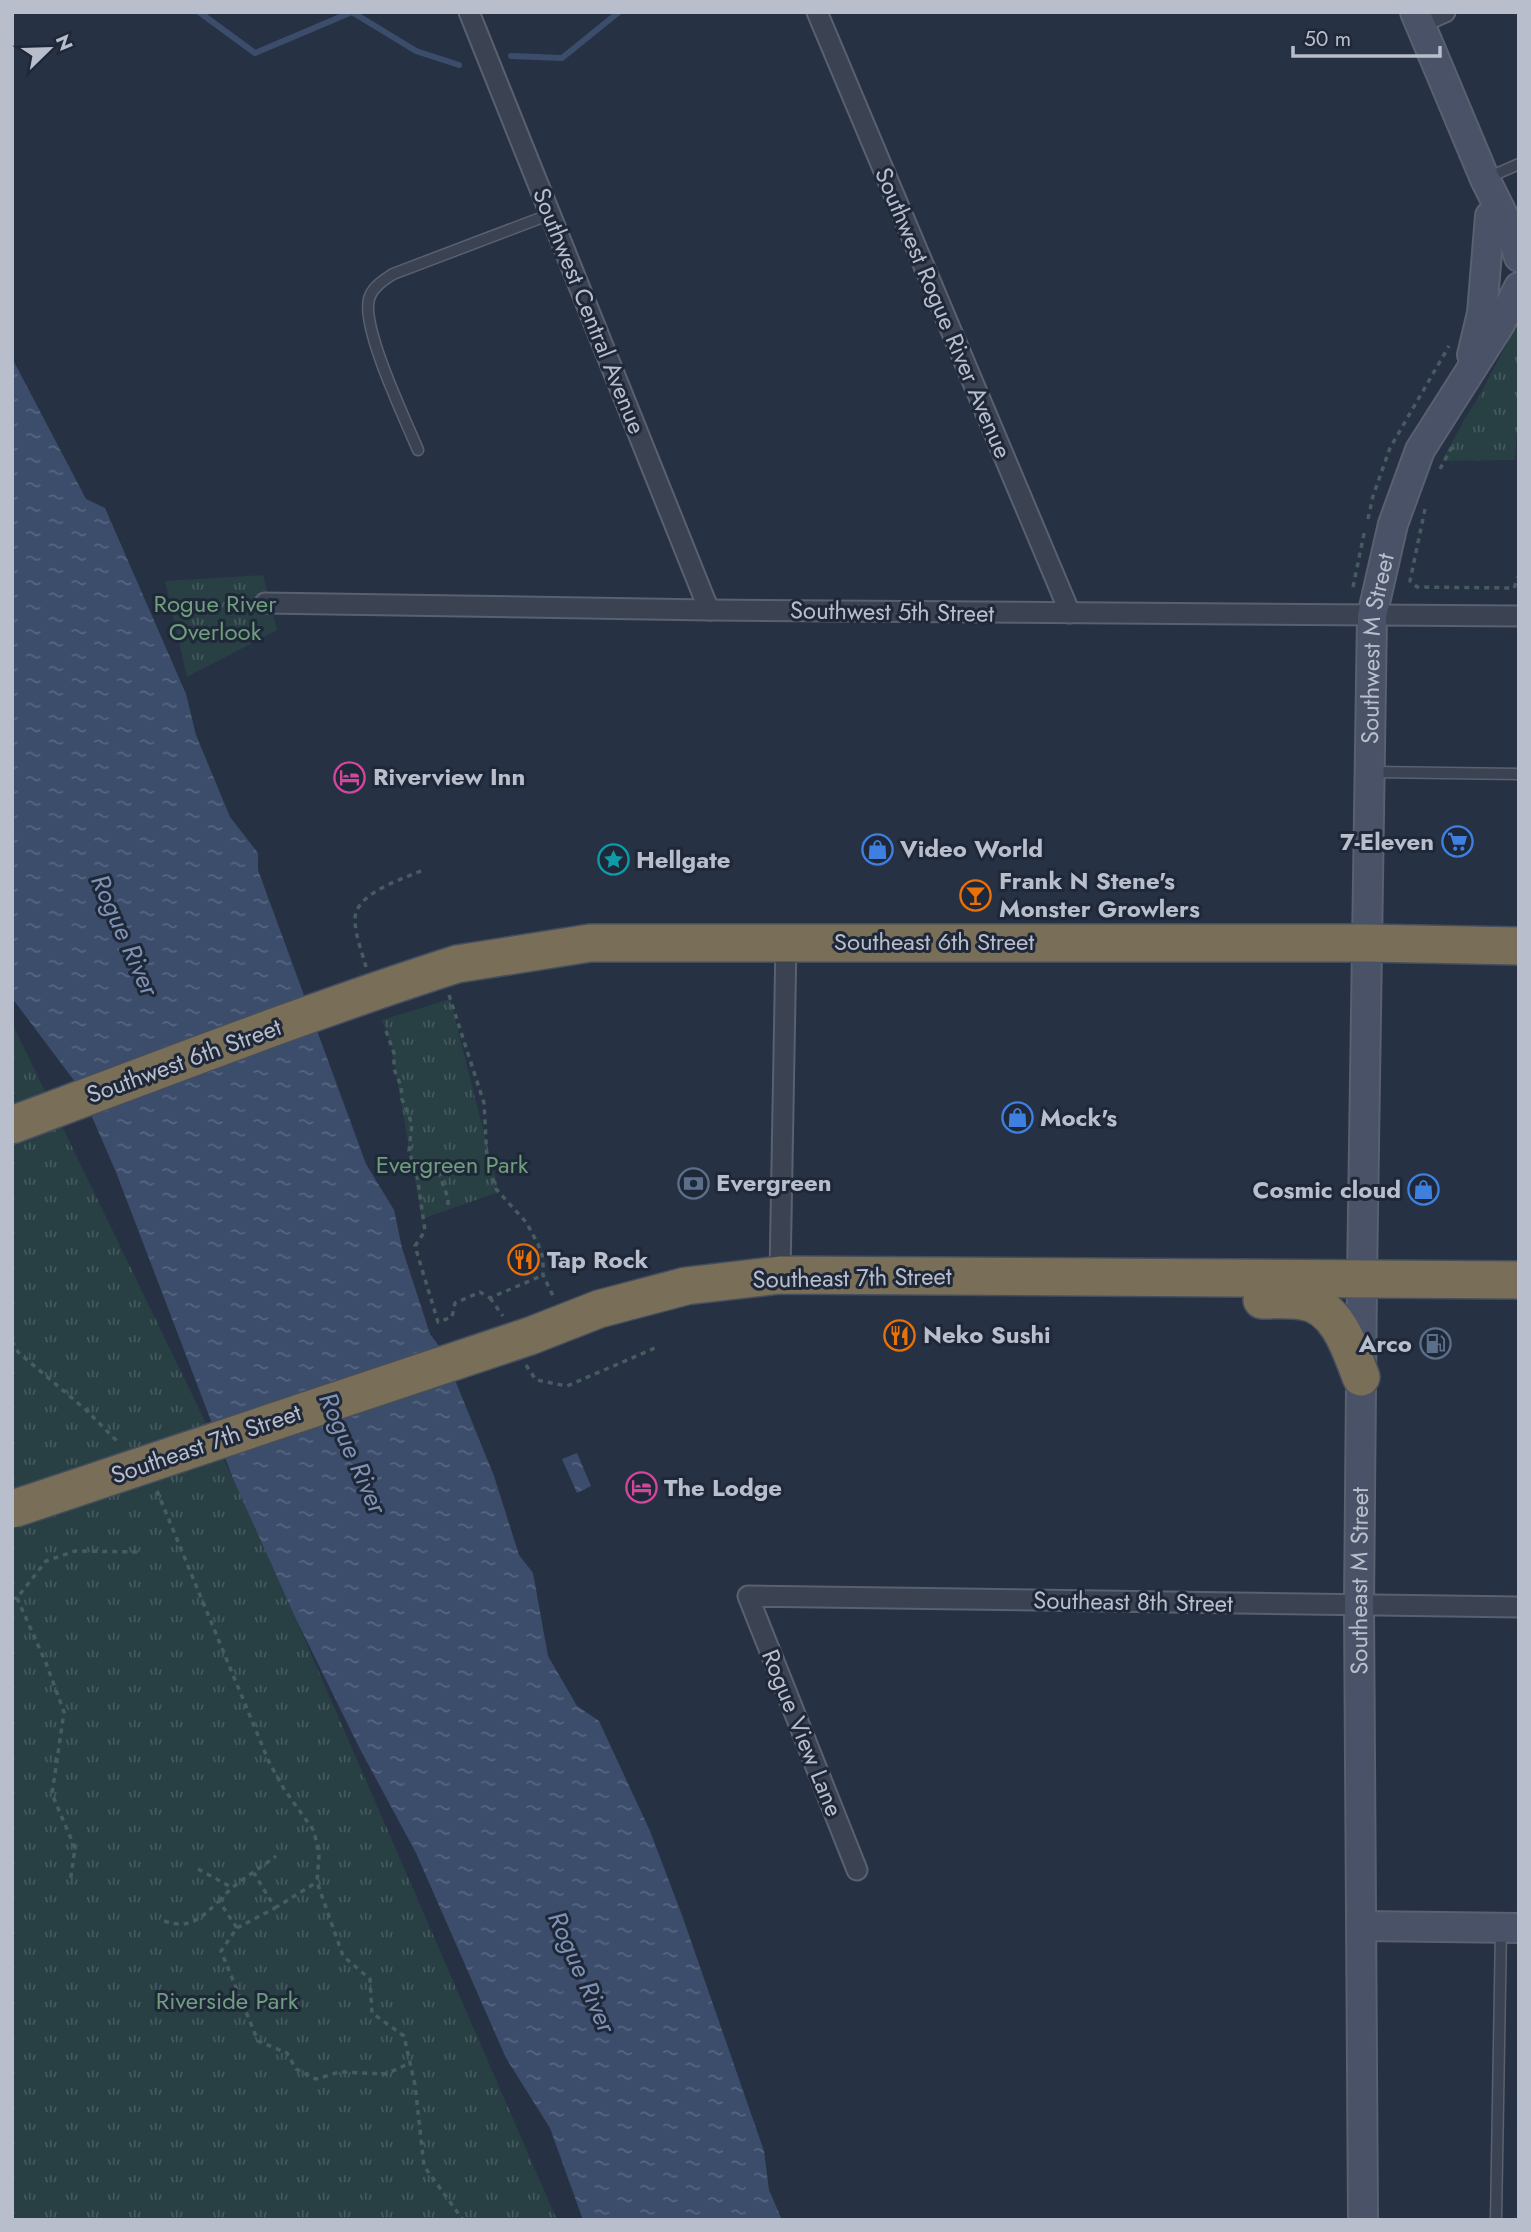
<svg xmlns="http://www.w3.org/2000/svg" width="1531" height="2232" font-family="Jost,sans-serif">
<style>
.park{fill:url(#park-tufts)}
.water{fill:url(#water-ripples)}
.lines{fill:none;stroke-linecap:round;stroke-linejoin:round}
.stream{stroke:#3c4d6c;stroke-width:6}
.lane-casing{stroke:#596170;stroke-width:13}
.street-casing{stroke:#596170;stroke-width:23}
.secondary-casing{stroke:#596170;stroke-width:32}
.highway-casing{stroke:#454e5d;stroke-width:40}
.path{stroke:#475c60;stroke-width:3.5;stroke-dasharray:5 5;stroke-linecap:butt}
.lane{stroke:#3b4353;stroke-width:10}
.street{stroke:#3b4353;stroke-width:19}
.secondary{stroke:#495266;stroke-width:28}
.highway{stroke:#796e58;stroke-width:37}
.highway-bridge-casing{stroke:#454e5d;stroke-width:40;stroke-linecap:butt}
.highway-bridge{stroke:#796e58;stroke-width:37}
.labels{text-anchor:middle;stroke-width:6;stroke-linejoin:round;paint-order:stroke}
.street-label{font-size:24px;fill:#b8becc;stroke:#1f2838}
.park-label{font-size:24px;fill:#6f9e7d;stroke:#1f2838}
.poi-label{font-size:24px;font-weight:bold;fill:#b8becc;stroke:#1f2838;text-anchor:start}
.water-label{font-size:26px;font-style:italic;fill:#7f92b4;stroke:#1f2838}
</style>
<defs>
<pattern id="park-tufts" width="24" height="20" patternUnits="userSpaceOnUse" patternTransform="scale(1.75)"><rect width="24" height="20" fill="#283f44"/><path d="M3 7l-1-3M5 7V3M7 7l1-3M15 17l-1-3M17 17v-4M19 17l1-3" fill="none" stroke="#45595e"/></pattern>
<pattern id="water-ripples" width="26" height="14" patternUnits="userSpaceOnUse" patternTransform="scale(1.75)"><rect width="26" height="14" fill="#3c4d6c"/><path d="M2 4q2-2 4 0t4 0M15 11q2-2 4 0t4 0" fill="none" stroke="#566580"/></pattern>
</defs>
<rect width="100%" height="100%" fill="#263143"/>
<g class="park">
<polygon points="1519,320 1519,399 1515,460 1442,461 1465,418 1480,395"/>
<polygon points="263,575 277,630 187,677 165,581"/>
<polygon points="450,999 499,1192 422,1219 391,1046 382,1020"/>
<polygon points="12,1023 234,1481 295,1617 557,2220 12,2220"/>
</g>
<g class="water">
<polygon points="12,358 86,499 105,508 186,694 196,735 230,817 258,853 258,870 366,1164 394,1210 402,1248 430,1334 444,1353 494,1476 519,1555 533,1573 548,1656 577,1706 599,1721 650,1831 683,1918 764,2151 769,2190 782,2220 583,2220 550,2128 506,2058 416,1853 360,1749 295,1617 234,1481 116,1172 79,1087 12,998"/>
<polygon points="577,1453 591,1486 577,1493 562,1459"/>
</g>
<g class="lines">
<g class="stream">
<polyline points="199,12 255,53 352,12"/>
<polyline points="352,12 416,51 459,65"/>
<polyline points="511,56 562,58 619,12"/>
</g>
<defs>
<g id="lane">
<polyline points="1487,178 1519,164"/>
<path d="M418 450C406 421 358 322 370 296 374 286 384 280 393 274L551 214"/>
<polyline points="1373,772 1519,774"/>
<polyline points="1496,2220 1501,1928"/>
</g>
<g id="street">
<polyline points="469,12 709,610"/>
<polyline points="817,12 1070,613"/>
<polyline points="1420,23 1445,12"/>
<polyline points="265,603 709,610 1519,616"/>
<polyline points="780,1275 786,942"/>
<polyline points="857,1870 748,1596 1519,1607"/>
</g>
<g id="secondary">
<polyline points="1415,12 1485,179 1509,227 1519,257"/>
<polyline points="1472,355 1482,313 1490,216"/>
<polyline points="1362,1926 1519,1928"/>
<path id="s1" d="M1363 2220 1359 1605 1362 1278 1372 616 1393 524 1420 450 1500 324 1519 287"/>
</g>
<g id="highway">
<path d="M12 1125C160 1070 307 1012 457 964L590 943H1366L1519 946"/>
<path d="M1262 1300C1275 1300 1289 1299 1302 1301 1337 1305 1350 1348 1361 1377"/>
<polyline points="530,1336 599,1309 686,1286 780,1275 1519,1280"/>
</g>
</defs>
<use href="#lane" class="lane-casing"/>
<use href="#street" class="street-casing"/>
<use href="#secondary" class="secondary-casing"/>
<use href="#highway" class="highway-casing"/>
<g class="path">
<polyline points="1440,469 1453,445"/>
<polyline points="1425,509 1410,581 1417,587 1514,588 1519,575"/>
<polyline points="1368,519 1373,496 1390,448 1449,346"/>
<polyline points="1353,587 1365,529"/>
<path d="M366 967C362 952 355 935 355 919 355 893 403 879 423 870"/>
<polyline points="449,995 484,1103 487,1160 496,1189 526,1222 538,1244 543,1258 543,1275 554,1298"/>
<polyline points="386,1031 394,1053 394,1069 401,1086 402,1099 412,1124 409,1151 417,1175 425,1231 415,1246 438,1322 452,1317 455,1303 480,1292 490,1298 543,1275"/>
<polyline points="413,1163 424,1161 437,1168 448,1198 448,1209"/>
<polyline points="490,1298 503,1316"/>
<polyline points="12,1341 18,1352 86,1410 120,1444"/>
<polyline points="526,1365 536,1380 567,1386 655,1348"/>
<polyline points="157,1491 269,1762 284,1789 314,1831 319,1855 317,1882 343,1956 370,1979 372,2013 404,2036 415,2085 424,2166 463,2220"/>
<polyline points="17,1598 46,1663 64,1712 52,1794 75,1848 70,1883"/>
<polyline points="12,1599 17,1598 46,1561 75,1551 140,1552"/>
<polyline points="198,1869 231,1887"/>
<path d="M219 1901C235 1882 257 1871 276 1856"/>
<polyline points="275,1908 317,1882"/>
<path d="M164 1921C190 1930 201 1918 219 1901L237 1928 221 1951 258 2041 287 2053 296 2069 316 2079 340 2072 386 2074 410 2063"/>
<polyline points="237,1928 275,1908 254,1873"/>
</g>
<use href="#lane" class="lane"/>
<use href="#street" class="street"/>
<use href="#secondary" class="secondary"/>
<use href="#highway" class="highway"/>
<defs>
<polyline id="highway-bridge" points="13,1509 530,1336"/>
</defs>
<use href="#highway-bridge" class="highway-bridge-casing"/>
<use href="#highway-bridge" class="highway-bridge"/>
</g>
<defs>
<symbol id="hotel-ring" viewBox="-11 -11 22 22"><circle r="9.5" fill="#1f2838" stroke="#d1479c" stroke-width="1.5"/><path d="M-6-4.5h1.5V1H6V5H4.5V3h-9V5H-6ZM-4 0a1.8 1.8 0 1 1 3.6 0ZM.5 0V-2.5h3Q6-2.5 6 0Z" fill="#d1479c"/></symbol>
<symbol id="supermarket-ring" viewBox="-11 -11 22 22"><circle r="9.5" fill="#1f2838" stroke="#3f7fe0" stroke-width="1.5"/><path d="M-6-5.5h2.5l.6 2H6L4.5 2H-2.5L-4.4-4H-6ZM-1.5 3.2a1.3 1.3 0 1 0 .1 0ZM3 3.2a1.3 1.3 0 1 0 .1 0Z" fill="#3f7fe0"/></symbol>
<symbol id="shop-ring" viewBox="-11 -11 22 22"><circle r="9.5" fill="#1f2838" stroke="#3f7fe0" stroke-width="1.5"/><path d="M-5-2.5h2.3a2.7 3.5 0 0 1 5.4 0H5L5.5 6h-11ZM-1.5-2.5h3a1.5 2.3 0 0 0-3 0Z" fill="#3f7fe0"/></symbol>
<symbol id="sight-ring" viewBox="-11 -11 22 22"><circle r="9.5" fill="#1f2838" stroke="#0f9aa8" stroke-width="1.5"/><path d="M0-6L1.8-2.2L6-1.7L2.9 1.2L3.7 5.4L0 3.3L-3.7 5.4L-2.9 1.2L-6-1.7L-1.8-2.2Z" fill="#0f9aa8"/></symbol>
<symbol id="bar-ring" viewBox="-11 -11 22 22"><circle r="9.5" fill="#1f2838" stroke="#e8710a" stroke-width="1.5"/><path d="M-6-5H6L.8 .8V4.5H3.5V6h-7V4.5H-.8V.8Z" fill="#e8710a"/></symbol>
<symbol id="bank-ring" viewBox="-11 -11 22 22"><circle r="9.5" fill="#1f2838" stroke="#5c6f8a" stroke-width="1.5"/><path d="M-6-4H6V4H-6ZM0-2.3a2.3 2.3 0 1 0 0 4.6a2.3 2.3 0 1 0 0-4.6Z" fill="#5c6f8a"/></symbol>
<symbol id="restaurant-ring" viewBox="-11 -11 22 22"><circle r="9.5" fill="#1f2838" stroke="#e8710a" stroke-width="1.5"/><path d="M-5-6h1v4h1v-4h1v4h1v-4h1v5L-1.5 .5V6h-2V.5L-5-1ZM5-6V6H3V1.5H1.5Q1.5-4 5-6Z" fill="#e8710a"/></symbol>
<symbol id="fuel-ring" viewBox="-11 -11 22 22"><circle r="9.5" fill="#1f2838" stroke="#5c6f8a" stroke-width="1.5"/><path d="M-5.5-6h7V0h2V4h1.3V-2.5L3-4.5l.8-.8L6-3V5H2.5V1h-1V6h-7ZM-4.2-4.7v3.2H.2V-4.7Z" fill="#5c6f8a"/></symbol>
</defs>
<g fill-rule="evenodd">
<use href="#hotel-ring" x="332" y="760" width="35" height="35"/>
<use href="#supermarket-ring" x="1440" y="824" width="35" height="35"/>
<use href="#shop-ring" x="860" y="832" width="35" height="35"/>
<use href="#sight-ring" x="596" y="842" width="35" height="35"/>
<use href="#bar-ring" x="958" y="878" width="35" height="35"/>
<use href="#shop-ring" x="1000" y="1100" width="35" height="35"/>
<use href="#bank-ring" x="676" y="1166" width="35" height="35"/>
<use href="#shop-ring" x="1406" y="1172" width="35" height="35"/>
<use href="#restaurant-ring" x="506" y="1242" width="35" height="35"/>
<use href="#restaurant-ring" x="882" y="1318" width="35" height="35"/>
<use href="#fuel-ring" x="1418" y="1326" width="35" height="35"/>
<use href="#hotel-ring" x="624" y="1470" width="35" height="35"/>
</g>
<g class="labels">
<g class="street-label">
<text transform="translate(589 311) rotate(68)" y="8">Southwest Central Avenue</text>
<text transform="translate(943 313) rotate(67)" y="8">Southwest Rogue River Avenue</text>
<text transform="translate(892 612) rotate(1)" y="8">Southwest 5th Street</text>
<text dy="8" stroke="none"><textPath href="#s1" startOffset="1572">Southwest M Street</textPath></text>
<text x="934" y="950">Southeast 6th Street</text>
<text transform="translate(184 1061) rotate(-20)" y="8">Southwest 6th Street</text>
<text transform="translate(852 1278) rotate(-1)" y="8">Southeast 7th Street</text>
<text transform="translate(206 1444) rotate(-19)" y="8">Southeast 7th Street</text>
<text dy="8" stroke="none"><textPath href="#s1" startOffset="639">Southeast M Street</textPath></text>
<text transform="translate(1133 1602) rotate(1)" y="8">Southeast 8th Street</text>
<text transform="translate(802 1733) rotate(68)" y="8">Rogue View Lane</text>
</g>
<g class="park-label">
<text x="215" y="612">Rogue River<tspan x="215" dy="28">Overlook</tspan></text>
<text x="452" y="1173">Evergreen Park</text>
<text x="227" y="2009">Riverside Park</text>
</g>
<g class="poi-label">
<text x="373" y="785">Riverview Inn</text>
<text x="1434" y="850" text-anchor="end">7-Eleven</text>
<text x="900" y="857">Video World</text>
<text x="636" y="868">Hellgate</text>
<text x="999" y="889">Frank N Stene's<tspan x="999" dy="28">Monster Growlers</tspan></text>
<text x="1040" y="1126">Mock's</text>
<text x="716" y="1191">Evergreen</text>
<text x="1401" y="1198" text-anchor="end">Cosmic cloud</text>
<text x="547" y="1268">Tap Rock</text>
<text x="923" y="1343">Neko Sushi</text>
<text x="1412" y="1352" text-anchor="end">Arco</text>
<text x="664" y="1496">The Lodge</text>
</g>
<g class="water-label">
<text transform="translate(125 935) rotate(66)" y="9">Rogue River</text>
<text transform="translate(353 1453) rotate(66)" y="9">Rogue River</text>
<text transform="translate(582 1972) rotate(66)" y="9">Rogue River</text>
</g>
</g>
<rect width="1531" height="2232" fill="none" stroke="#b8becc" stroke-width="28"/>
<g transform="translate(49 49) rotate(67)" stroke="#1f2838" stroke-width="5" paint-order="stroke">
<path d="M0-5L12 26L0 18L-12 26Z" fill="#b8becc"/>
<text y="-10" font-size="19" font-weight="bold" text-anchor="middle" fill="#b8becc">N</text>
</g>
<path d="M1293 46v10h147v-10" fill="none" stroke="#b8becc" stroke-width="3.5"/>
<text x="1304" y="46" font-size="21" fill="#b8becc" stroke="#1f2838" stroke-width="5" paint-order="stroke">50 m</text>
</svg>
